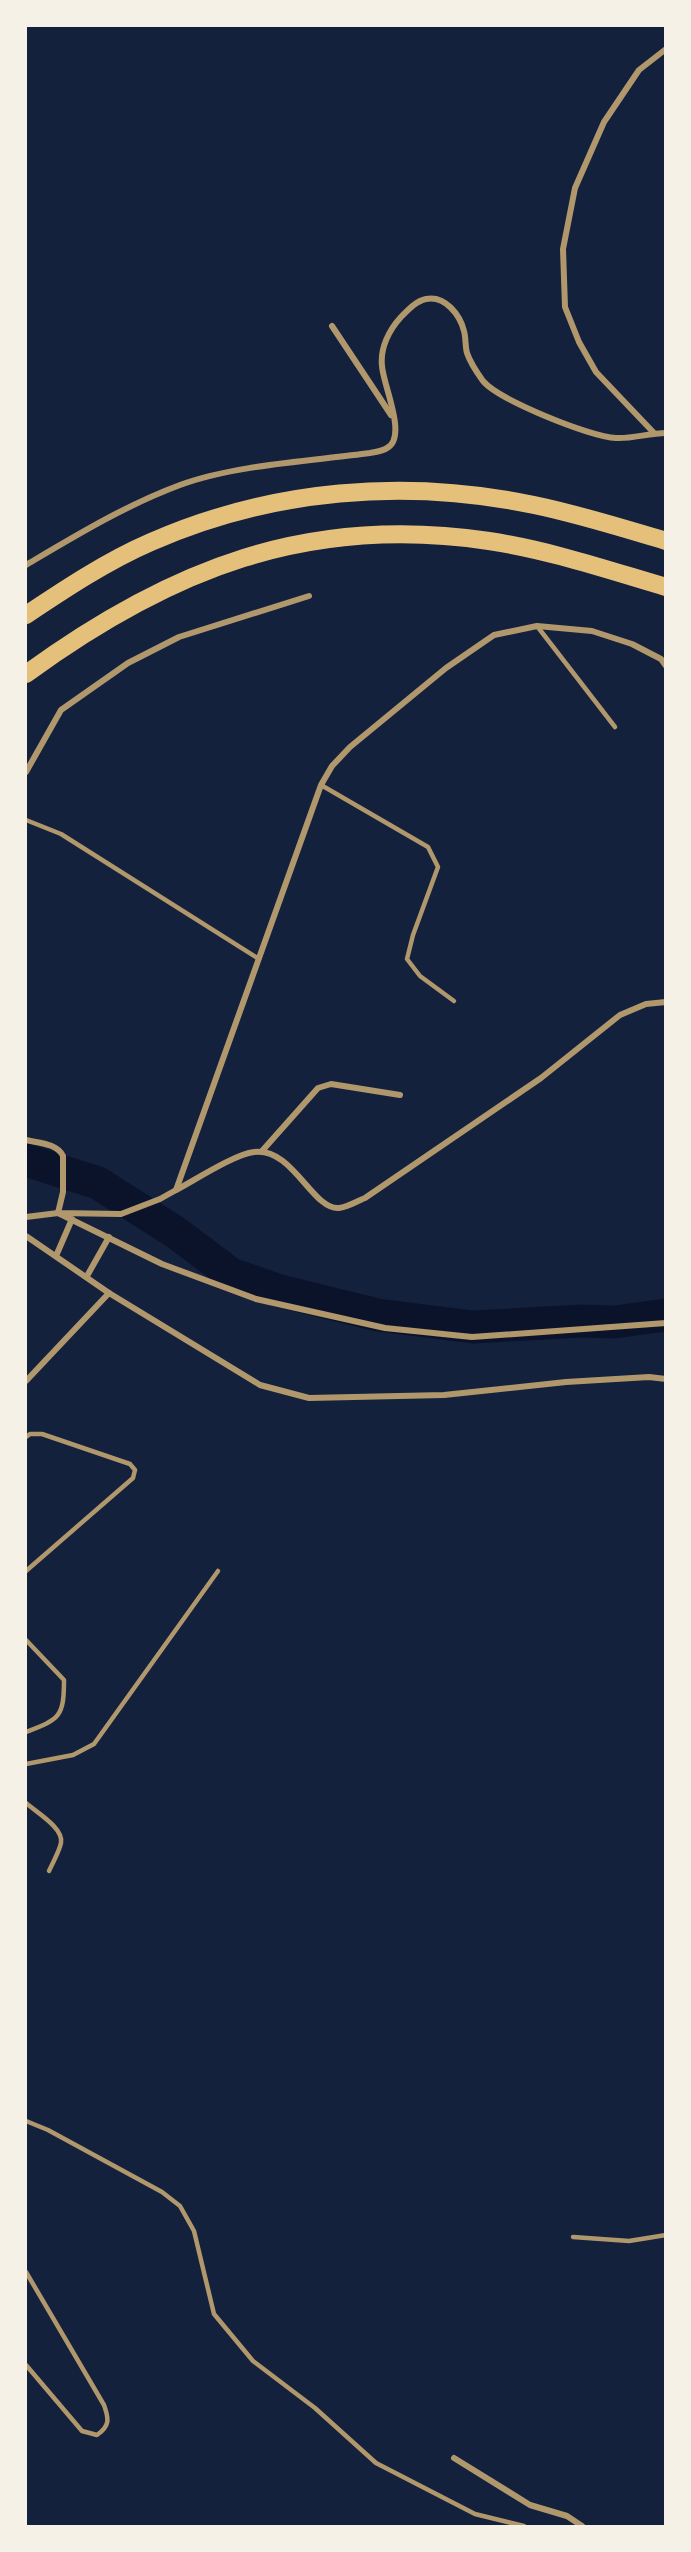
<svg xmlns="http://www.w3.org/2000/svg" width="691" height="2552" font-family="'Exo 2',sans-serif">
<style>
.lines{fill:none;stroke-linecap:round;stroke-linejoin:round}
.river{stroke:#0b132b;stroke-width:33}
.service{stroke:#b1986c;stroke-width:4.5}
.minor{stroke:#b1986c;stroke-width:6}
.motorway{stroke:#e5c07b;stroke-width:18}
</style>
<rect width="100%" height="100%" fill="#14213d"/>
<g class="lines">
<polyline class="river" points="26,1160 98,1183 175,1232 231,1274 280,1291 378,1315 473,1327 582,1321 614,1322 666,1315"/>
<g class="service">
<polyline points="537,626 615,727"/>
<polyline points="321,785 428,847 438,867 413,935 407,959 420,976 454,1001"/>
<polyline points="26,820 61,834 259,959"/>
<polyline points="26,1437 30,1434 42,1434 130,1464 135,1470 133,1478 26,1571"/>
<path d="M26 1640 64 1680C64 1718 59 1719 26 1732"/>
<polyline points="26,1764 73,1755 94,1744 218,1571"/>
<path d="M26 1803C36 1812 64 1828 61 1843 59 1852 53 1862 49 1871"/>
<polyline points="26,2121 48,2130 162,2192 180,2206 194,2231 214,2314 253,2361 315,2408 376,2463 475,2514 524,2526"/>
<polyline points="573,2237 629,2241 666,2235"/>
<path d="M26 2272 104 2405C109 2419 110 2426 97 2435L82 2431 26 2365"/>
</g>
<g class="minor">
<polyline points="332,326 391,415"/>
<polyline points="654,433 596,372 579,342 565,307 563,249 575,188 604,122 639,70 666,49"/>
<path d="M26 565C75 536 126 505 180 485 234 465 311 461 370 453 375 452 383 451 387 448 408 437 383 385 382 366 380 348 389 330 401 317 408 310 416 301 426 299 445 295 460 315 464 331 466 338 465 346 467 353 470 362 478 374 483 381 499 400 590 437 616 438 632 439 649 433 666 433"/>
<polyline points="26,772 61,710 128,663 179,637 309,596"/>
<path d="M26 1140C38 1143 57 1143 63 1156V1192L58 1213 121 1214 160 1199 176 1190 321 785 332 766 350 747 446 668 494 635 537 626 592 631 632 644 661 659 666 666"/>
<polyline points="262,1151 318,1088 331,1084 400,1095"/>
<path d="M176 1190C195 1180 235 1154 254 1152 293 1147 312 1210 339 1208 348 1207 357 1201 365 1198L541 1078 620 1015 646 1004 666 1002"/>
<polyline points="26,1217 58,1213 162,1264 256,1299 385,1328 472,1337 666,1323"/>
<polyline points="26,1236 109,1293 260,1385 309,1398 444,1395 566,1382 649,1377 666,1379"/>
<polyline points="56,1256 72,1219"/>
<polyline points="87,1276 109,1237"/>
<polyline points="26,1381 109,1293"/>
<polyline points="454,2458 530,2505 567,2516 582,2526"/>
</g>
<g class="motorway">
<path d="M26 615C65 589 107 561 151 542 272 489 405 478 534 505 578 514 622 528 666 541"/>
<path d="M26 674C170 569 308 514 489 541 549 550 608 570 666 587"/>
</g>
</g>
<rect width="691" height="2552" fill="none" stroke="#f6f1e7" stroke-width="54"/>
</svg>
